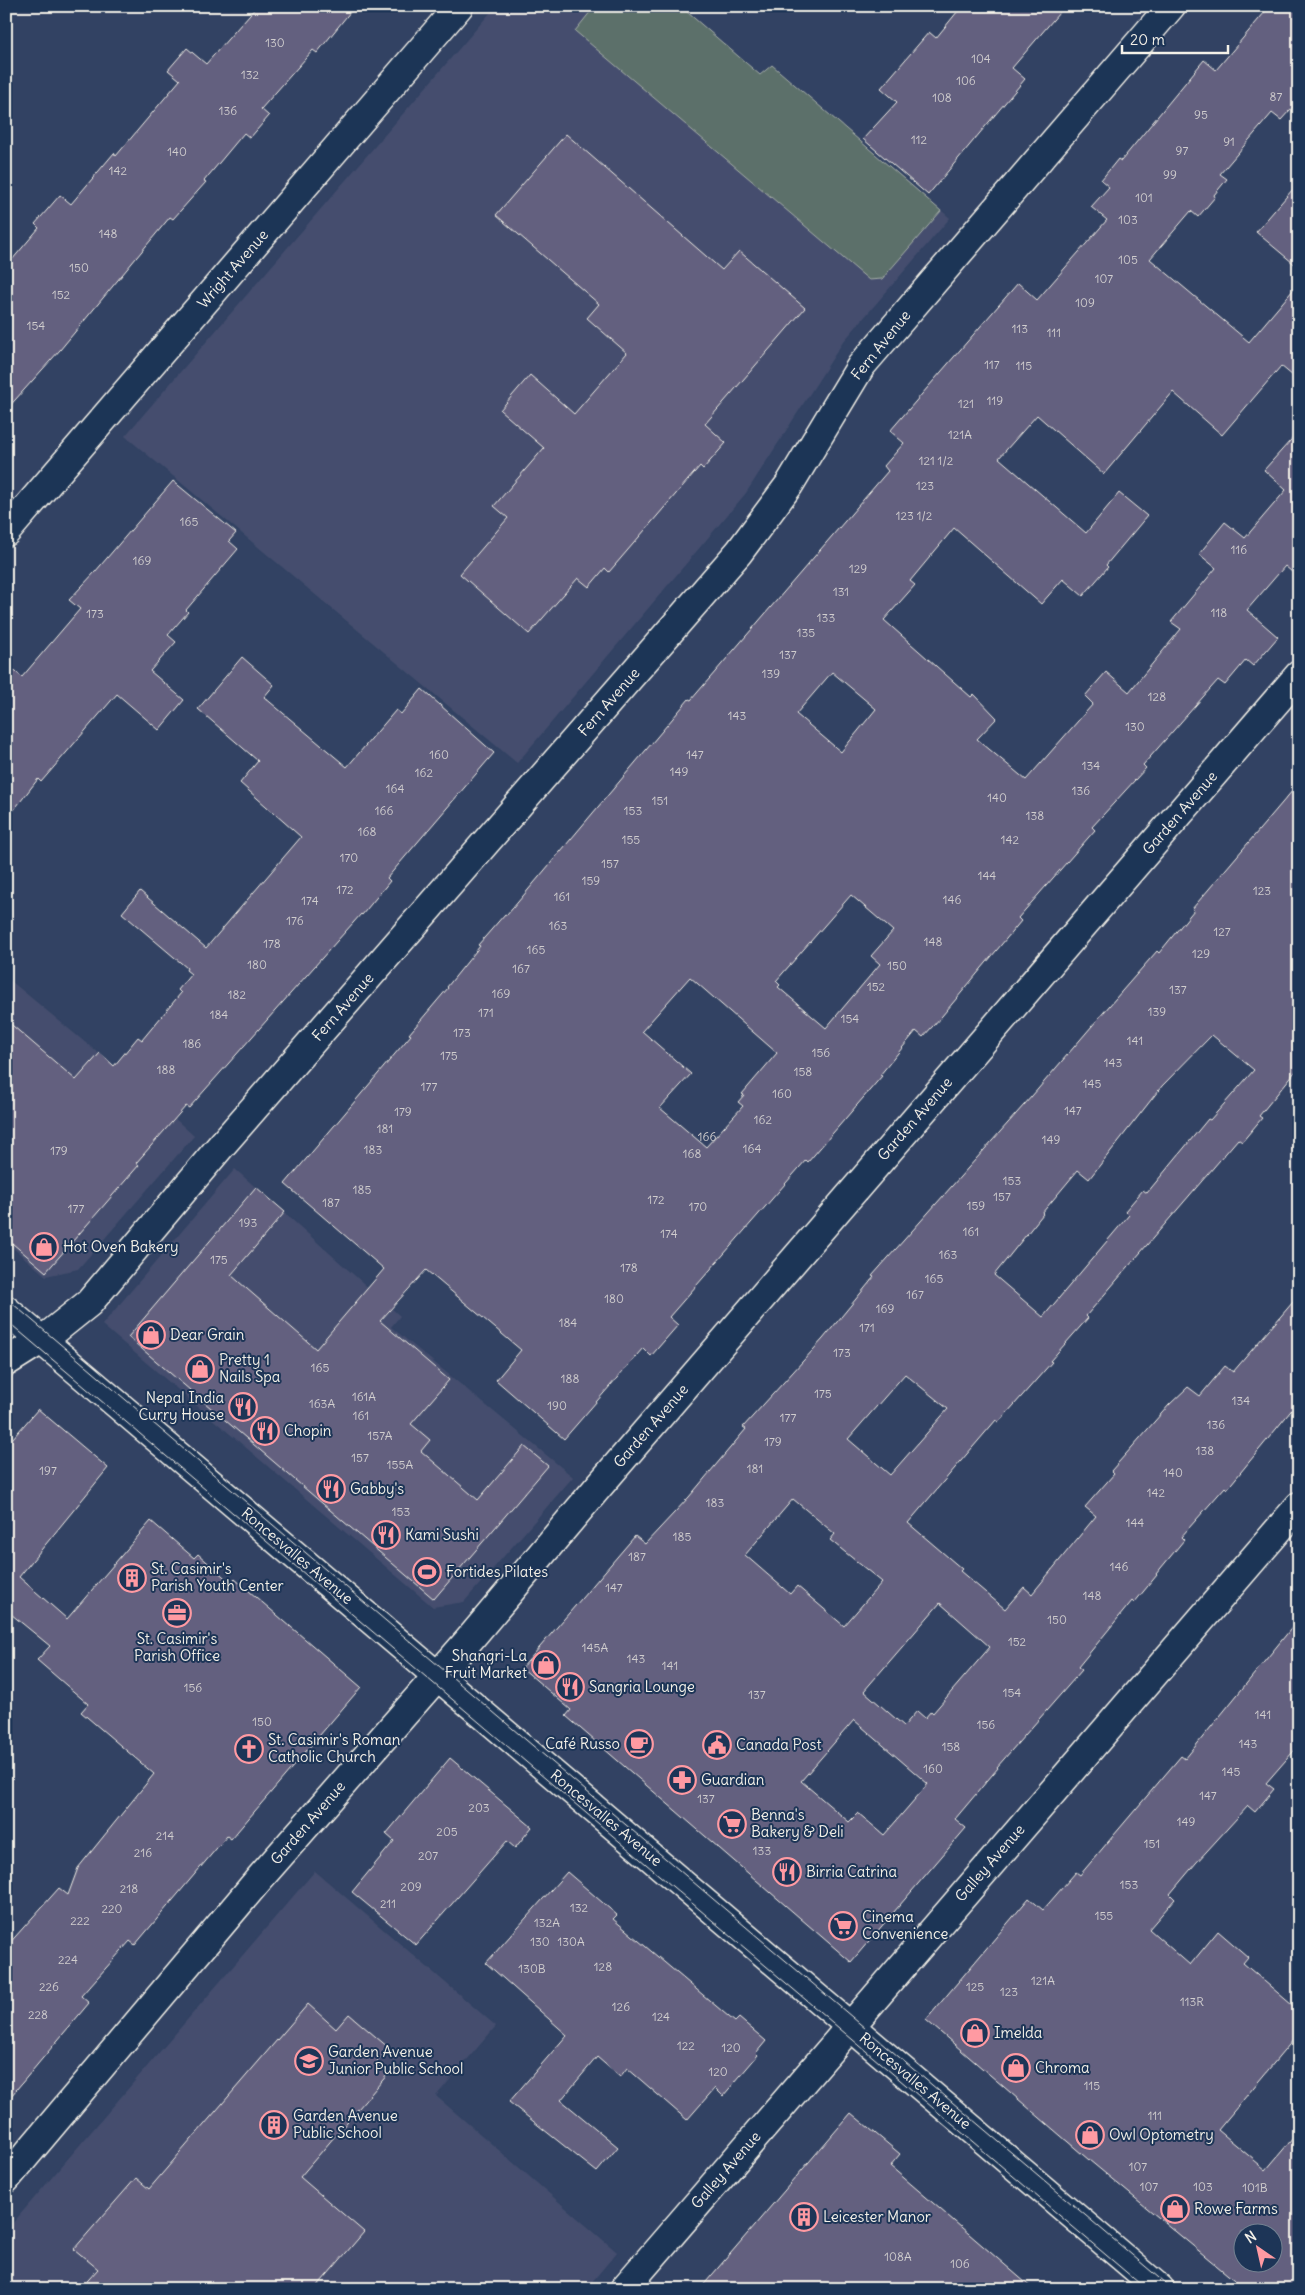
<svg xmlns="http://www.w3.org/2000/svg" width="1305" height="2295" font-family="Delius,sans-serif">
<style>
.built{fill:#454e6e}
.green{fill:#5b6f6a;stroke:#a8b0a9}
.building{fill:#64607f;stroke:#f4f1e8;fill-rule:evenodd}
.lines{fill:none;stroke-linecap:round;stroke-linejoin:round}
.minor-casing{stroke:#f4f1e8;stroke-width:31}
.minor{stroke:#1d3557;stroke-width:28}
.tram{stroke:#f4f1e8;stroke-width:1}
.labels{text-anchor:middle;stroke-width:4;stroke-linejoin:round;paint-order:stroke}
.number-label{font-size:12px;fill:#d0cdce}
.street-label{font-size:15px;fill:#f4f1e8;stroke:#1d3557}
.poi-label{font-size:15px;fill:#f4f1e8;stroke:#1d3557;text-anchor:start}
</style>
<rect width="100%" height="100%" fill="#324263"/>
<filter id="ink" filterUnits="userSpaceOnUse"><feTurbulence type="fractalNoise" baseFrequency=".02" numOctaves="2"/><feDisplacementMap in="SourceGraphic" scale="10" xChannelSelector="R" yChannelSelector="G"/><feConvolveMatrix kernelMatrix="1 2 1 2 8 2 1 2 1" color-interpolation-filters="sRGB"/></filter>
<g filter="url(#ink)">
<g class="built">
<polygon points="496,6 681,6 760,75 772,65 950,218 843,342 746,493 517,763 125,436"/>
<polygon points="6,977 150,1096 194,1136 78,1269 46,1276 6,1242"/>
<polygon points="235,1169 400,1316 391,1327 573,1477 464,1602 433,1607 102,1325"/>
<polygon points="315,1871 496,2026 436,2096 617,2252 586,2289 6,2289 6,2231"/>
</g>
<polygon class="green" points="595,6 680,6 760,75 772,65 941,211 882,279 869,280 575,31"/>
<g class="building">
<polygon points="257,6 355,6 317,53 313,50 261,109 269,116 250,138 244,133 204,181 206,182 173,219 170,217 60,350 6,410 6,267 39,228 35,224 60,195 71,204 114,153 116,156 180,80 168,70 187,48 206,64"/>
<polygon points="962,6 1065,6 1012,68 1025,79 928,195 863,139 897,102 881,88 929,32 936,38"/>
<path d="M1270 6H1299V100L1281 120 1272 113 1220 174 1227 179 1214 195 1215 197 1198 217 1191 211 1150 259 1249 342 1299 283V381L1281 366 1222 435 1173 392 1104 474 1037 415 999 458 1086 533 1119 493 1147 516 1106 565 1108 567 1083 596 1063 579 1041 604 954 528 910 581 915 585 884 620 971 697 974 694 997 718 977 739 1026 780 1093 704 1085 696 1106 672 1129 692 1181 629 1171 622 1216 568 1199 554 1225 522 1245 538 1286 490 1264 470 1299 431V578L1285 566 1247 610 1278 637 1253 666 1246 660 1225 685 1218 680 1143 765 1146 768 1092 827 1095 830 1018 918 1021 921 942 1016 923 1037 916 1031 880 1075 882 1076 808 1162 806 1160 669 1317 678 1325 651 1356 643 1348 564 1439 496 1380 521 1350 426 1270 380 1321 449 1380 411 1424 430 1440 421 1451 478 1500 524 1446 548 1466 434 1599 128 1337 256 1187 285 1212 231 1275 316 1349 384 1269 285 1184 411 1035 409 1034 448 988 447 987 480 946 478 945 505 914 507 915 689 699 691 700 888 471 884 466 904 443 890 431 1018 283 1037 300 1107 220 1091 207 1109 187 1101 180 1118 159 1121 161 1204 60 1216 70ZM832 672 876 709 841 752 796 714ZM851 895 893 931 871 956 880 964 826 1028 778 987 780 985 776 981ZM690 977 777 1053 742 1094 744 1095 738 1102 743 1106 706 1147 660 1108 691 1074 642 1031Z"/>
<polygon points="566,134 722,270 739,251 805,308 705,424 726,443 703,469 700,466 609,572 605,568 589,587 578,578 529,634 460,574 508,518 494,506 544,448 500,410 530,375 574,414 627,353 587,318 599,304 496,215"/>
<polygon points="1299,182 1299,268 1256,232"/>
<polygon points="173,481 236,533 229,541 238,549 186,610 188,612 168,635 176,642 150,671 184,700 159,730 117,694 41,782 38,779 6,820 6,664 22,677 80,609 69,600 95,572"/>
<polygon points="242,657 274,685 264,697 347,767 396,710 401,714 422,689 494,753 387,878 390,881 362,915 361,914 189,1108 186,1106 136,1163 139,1165 46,1272 6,1238 6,1020 76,1080 100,1053 114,1066 138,1037 142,1040 181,993 178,990 191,974 186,970 187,968 122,913 140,891 206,948 301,837 240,783 258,761 198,709"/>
<path d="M1299 783V1067L1259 1116 1262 1118 1242 1142 1238 1139 1086 1316 1088 1318 1050 1361 1052 1362 999 1422 996 1420 908 1523 962 1569 960 1571 1005 1609 1024 1587 1032 1594 1096 1516 1085 1507 1114 1474 1111 1471 1169 1405 1188 1387 1200 1396 1225 1366 1233 1372 1299 1295V1401L1227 1489 1225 1487 1181 1537 1184 1540 1156 1574 1157 1575 1134 1603 1132 1601 1078 1667 1082 1670 997 1767 998 1768 955 1819 966 1828 851 1962 566 1716 571 1710 522 1668 635 1536 645 1544 689 1497 746 1429 743 1427 823 1339 874 1277 872 1276 1032 1096 1122 991 1157 951 1159 953 1194 910 1192 909ZM1212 1035 1254 1070 1210 1120 1208 1119 1147 1193 1143 1190 1125 1211 1129 1215 1043 1317 994 1275 1043 1214 1042 1213 1078 1170 1089 1179 1162 1086ZM905 1374 948 1409 890 1475 848 1439ZM793 1499 835 1534 830 1540 882 1582 844 1626 797 1586 790 1594 745 1555ZM940 1603 990 1647 933 1713 931 1711 925 1718 917 1711 904 1726 864 1691ZM854 1720 928 1784 884 1835 858 1813 849 1822 801 1781Z"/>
<polygon points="38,1409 108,1468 19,1577 67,1619 151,1521 194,1558 198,1554 231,1583 235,1579 361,1687 231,1839 227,1836 135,1945 130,1941 81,1996 89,2003 6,2102 6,1947 59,1888 68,1895 78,1868 154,1774 81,1712 88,1704 37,1660 50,1646 6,1610 6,1446"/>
<path d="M1299 1619V1745L1266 1783 1274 1789 1255 1812 1248 1806 1196 1863 1170 1894 1175 1899 1149 1929 1190 1965 1218 1931 1248 1957 1243 1963 1299 2011V2033L1218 2130 1266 2170 1299 2131V2289H1245L1089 2160 926 2020 1029 1898 1043 1910 1076 1872 1080 1875 1181 1756 1185 1759ZM1242 2232H1272V2262H1242Z"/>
<polygon points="450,1758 532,1827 515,1848 507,1841 416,1945 352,1892 394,1841 386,1834"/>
<polygon points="567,1872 617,1915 613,1919 735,2022 739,2018 766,2041 756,2053 758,2055 723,2096 715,2088 687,2120 627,2068 620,2077 597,2057 561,2100 618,2147 597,2172 509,2102 567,2035 486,1963"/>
<polygon points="308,2004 336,2029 349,2014 389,2048 376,2063 388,2074 300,2177 364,2232 315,2289 80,2289 98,2269 74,2249 136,2178 149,2189"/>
<polygon points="851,2113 900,2154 890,2166 1033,2289 700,2289"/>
</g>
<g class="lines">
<defs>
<g id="minor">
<polyline points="6,532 459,6"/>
<polyline points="6,1310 1160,2289"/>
<polyline points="6,1362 49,1335 89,1303 220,1147 739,552 789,485 861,366 1171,6"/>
<polyline points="6,2179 260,1878 469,1640 599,1486 1299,675"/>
<polyline points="624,2289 1299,1506"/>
</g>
</defs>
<use href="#minor" class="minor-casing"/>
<use href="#minor" class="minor"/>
<g class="tram">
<polyline points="6,1298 1172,2289"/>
<polyline points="6,1320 1146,2289"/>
</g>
</g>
</g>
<defs>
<symbol id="shop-ring" viewBox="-11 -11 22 22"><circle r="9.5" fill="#1d3557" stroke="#ff9aa2" stroke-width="1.5"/><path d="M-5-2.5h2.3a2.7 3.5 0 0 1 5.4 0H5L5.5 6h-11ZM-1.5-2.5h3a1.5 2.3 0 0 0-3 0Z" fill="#ff9aa2"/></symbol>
<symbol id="restaurant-ring" viewBox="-11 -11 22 22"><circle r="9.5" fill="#1d3557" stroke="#ff9aa2" stroke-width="1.5"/><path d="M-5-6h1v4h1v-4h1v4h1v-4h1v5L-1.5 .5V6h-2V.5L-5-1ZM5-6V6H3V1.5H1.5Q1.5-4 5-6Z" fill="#ff9aa2"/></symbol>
<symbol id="stadium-ring" viewBox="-11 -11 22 22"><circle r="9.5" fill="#1d3557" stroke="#ff9aa2" stroke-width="1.5"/><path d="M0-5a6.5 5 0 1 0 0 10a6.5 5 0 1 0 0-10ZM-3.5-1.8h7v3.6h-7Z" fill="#ff9aa2"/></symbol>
<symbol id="building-ring" viewBox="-11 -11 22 22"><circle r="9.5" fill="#1d3557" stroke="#ff9aa2" stroke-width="1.5"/><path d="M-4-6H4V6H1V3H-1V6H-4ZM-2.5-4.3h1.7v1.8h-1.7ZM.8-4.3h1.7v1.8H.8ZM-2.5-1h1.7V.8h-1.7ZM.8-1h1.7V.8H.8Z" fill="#ff9aa2"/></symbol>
<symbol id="office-ring" viewBox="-11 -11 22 22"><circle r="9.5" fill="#1d3557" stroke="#ff9aa2" stroke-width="1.5"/><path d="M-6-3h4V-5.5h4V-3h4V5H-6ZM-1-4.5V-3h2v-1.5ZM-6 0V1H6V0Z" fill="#ff9aa2"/></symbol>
<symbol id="cafe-ring" viewBox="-11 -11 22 22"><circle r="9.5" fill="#1d3557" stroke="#ff9aa2" stroke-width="1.5"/><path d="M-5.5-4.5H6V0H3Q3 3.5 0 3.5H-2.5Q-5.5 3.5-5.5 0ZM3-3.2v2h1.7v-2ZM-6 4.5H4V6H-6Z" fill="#ff9aa2"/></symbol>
<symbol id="civic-ring" viewBox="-11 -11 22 22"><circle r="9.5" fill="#1d3557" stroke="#ff9aa2" stroke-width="1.5"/><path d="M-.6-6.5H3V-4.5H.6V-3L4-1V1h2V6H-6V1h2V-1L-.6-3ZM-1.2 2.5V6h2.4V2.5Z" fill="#ff9aa2"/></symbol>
<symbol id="church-ring" viewBox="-11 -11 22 22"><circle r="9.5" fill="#1d3557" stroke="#ff9aa2" stroke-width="1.5"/><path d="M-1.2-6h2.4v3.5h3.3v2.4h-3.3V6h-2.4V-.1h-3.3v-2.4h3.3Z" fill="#ff9aa2"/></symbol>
<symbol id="pharmacy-ring" viewBox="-11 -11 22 22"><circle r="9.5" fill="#1d3557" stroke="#ff9aa2" stroke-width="1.5"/><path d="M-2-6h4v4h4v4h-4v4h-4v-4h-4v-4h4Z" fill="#ff9aa2"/></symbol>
<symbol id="supermarket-ring" viewBox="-11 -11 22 22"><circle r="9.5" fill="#1d3557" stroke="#ff9aa2" stroke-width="1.5"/><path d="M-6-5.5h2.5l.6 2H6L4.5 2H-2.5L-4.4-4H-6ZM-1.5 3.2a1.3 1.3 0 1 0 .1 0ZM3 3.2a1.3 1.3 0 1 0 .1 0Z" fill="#ff9aa2"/></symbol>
<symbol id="school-ring" viewBox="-11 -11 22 22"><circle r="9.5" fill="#1d3557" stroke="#ff9aa2" stroke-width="1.5"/><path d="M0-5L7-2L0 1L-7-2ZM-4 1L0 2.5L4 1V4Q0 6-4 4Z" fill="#ff9aa2"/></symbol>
</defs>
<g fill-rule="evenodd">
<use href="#shop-ring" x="28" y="1231" width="32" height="32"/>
<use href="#shop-ring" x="135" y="1319" width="32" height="32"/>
<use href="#shop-ring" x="184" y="1353" width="32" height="32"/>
<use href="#restaurant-ring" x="227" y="1391" width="32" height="32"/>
<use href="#restaurant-ring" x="249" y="1415" width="32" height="32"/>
<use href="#restaurant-ring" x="315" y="1473" width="32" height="32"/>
<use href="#restaurant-ring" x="370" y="1519" width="32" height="32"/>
<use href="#stadium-ring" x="411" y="1556" width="32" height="32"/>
<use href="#building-ring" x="116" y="1562" width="32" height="32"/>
<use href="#office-ring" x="161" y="1597" width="32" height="32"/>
<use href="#shop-ring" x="530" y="1649" width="32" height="32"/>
<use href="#restaurant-ring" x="554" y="1671" width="32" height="32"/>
<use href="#cafe-ring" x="623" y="1728" width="32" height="32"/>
<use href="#civic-ring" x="701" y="1729" width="32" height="32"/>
<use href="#church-ring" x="233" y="1733" width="32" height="32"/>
<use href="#pharmacy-ring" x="666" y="1764" width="32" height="32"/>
<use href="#supermarket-ring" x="716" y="1808" width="32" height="32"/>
<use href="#restaurant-ring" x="771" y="1856" width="32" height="32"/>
<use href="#supermarket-ring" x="827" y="1910" width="32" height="32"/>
<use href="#shop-ring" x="959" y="2017" width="32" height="32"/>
<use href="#school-ring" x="293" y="2045" width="32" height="32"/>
<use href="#shop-ring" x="1000" y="2052" width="32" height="32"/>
<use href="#building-ring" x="258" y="2109" width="32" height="32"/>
<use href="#shop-ring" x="1074" y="2119" width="32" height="32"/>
<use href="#shop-ring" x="1159" y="2193" width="32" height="32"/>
<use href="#building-ring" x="788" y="2201" width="32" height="32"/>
</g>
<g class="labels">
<g class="number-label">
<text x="275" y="47">130</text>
<text x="981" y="63">104</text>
<text x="250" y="79">132</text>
<text x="966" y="85">106</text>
<text x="1276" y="101">87</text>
<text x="942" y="102">108</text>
<text x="228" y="115">136</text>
<text x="1201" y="119">95</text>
<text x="919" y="144">112</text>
<text x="1229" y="146">91</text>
<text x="1182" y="155">97</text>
<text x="177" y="156">140</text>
<text x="118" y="175">142</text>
<text x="1170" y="179">99</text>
<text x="1144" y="202">101</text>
<text x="1128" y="224">103</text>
<text x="108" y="238">148</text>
<text x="1128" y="264">105</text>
<text x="79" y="272">150</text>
<text x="1104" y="283">107</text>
<text x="61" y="299">152</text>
<text x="1085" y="307">109</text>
<text x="36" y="330">154</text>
<text x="1020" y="333">113</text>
<text x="1054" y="337">111</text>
<text x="992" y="369">117</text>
<text x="1024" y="370">115</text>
<text x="995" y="405">119</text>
<text x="966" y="408">121</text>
<text x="960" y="439">121A</text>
<text x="936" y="465">121 1/2</text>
<text x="925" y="490">123</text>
<text x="914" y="520">123 1/2</text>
<text x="189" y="526">165</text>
<text x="1239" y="554">116</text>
<text x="142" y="565">169</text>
<text x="858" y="573">129</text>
<text x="841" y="596">131</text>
<text x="1219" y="617">118</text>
<text x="95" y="618">173</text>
<text x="826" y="622">133</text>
<text x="806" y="637">135</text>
<text x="788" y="659">137</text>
<text x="771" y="678">139</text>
<text x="1157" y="701">128</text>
<text x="737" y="720">143</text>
<text x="1135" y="731">130</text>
<text x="439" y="759">160</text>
<text x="695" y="759">147</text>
<text x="1091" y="770">134</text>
<text x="679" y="776">149</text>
<text x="424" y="777">162</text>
<text x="395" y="793">164</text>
<text x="1081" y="795">136</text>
<text x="997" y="802">140</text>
<text x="660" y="805">151</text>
<text x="384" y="815">166</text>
<text x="633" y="815">153</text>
<text x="1035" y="820">138</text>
<text x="367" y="836">168</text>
<text x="631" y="844">155</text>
<text x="1010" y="844">142</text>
<text x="349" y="862">170</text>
<text x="610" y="868">157</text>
<text x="987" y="880">144</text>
<text x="591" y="885">159</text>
<text x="345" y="894">172</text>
<text x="1262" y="895">123</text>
<text x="562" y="901">161</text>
<text x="952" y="904">146</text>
<text x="310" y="905">174</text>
<text x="295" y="925">176</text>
<text x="558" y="930">163</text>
<text x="1222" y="936">127</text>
<text x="933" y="946">148</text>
<text x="272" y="948">178</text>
<text x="536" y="954">165</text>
<text x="1201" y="958">129</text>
<text x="257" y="969">180</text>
<text x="897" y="970">150</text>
<text x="521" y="973">167</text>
<text x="876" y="991">152</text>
<text x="1178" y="994">137</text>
<text x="501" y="998">169</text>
<text x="237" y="999">182</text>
<text x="1157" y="1016">139</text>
<text x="486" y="1017">171</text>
<text x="219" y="1019">184</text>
<text x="850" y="1023">154</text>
<text x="462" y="1037">173</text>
<text x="1135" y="1045">141</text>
<text x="192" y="1048">186</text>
<text x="821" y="1057">156</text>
<text x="449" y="1060">175</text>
<text x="1113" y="1067">143</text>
<text x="166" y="1074">188</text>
<text x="803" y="1076">158</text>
<text x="1092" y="1088">145</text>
<text x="429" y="1091">177</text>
<text x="782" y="1098">160</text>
<text x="1073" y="1115">147</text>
<text x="403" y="1116">179</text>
<text x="763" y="1124">162</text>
<text x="385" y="1133">181</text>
<text x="707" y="1141">166</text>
<text x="1051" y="1144">149</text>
<text x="752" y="1153">164</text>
<text x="373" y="1154">183</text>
<text x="59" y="1155">179</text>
<text x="692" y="1158">168</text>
<text x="1012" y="1185">153</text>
<text x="362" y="1194">185</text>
<text x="1002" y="1201">157</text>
<text x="656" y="1204">172</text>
<text x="331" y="1207">187</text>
<text x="976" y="1210">159</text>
<text x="698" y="1211">170</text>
<text x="76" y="1213">177</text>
<text x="248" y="1227">193</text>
<text x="971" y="1236">161</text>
<text x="669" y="1238">174</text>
<text x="948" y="1259">163</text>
<text x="219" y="1264">175</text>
<text x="629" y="1272">178</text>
<text x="934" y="1283">165</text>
<text x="915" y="1299">167</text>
<text x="614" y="1303">180</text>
<text x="885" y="1313">169</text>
<text x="568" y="1327">184</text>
<text x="867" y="1332">171</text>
<text x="842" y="1357">173</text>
<text x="320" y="1372">165</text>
<text x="570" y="1383">188</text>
<text x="823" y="1398">175</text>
<text x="364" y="1401">161A</text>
<text x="1241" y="1405">134</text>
<text x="322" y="1408">163A</text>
<text x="557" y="1410">190</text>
<text x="361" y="1420">161</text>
<text x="788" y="1422">177</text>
<text x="1216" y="1429">136</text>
<text x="380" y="1440">157A</text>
<text x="773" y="1446">179</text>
<text x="1205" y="1455">138</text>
<text x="360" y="1462">157</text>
<text x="400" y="1469">155A</text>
<text x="755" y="1473">181</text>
<text x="48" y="1475">197</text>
<text x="1173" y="1477">140</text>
<text x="1156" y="1497">142</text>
<text x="715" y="1507">183</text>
<text x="401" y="1516">153</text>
<text x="1135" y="1527">144</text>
<text x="682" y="1541">185</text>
<text x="637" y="1561">187</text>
<text x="1119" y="1571">146</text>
<text x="614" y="1592">147</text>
<text x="1092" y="1600">148</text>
<text x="1057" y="1624">150</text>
<text x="1017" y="1646">152</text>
<text x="595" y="1652">145A</text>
<text x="636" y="1663">143</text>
<text x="670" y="1670">141</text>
<text x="193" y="1692">156</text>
<text x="1012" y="1697">154</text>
<text x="757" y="1699">137</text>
<text x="1263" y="1719">141</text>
<text x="262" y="1726">150</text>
<text x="986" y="1729">156</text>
<text x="1248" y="1748">143</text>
<text x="951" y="1751">158</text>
<text x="933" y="1773">160</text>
<text x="1231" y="1776">145</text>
<text x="1208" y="1800">147</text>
<text x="706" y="1803">137</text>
<text x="479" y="1812">203</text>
<text x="1186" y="1826">149</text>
<text x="447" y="1836">205</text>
<text x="165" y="1840">214</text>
<text x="1152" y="1848">151</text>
<text x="762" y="1855">133</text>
<text x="143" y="1857">216</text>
<text x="428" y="1860">207</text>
<text x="1129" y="1889">153</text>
<text x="411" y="1891">209</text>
<text x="129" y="1893">218</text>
<text x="388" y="1908">211</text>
<text x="579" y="1912">132</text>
<text x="112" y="1913">220</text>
<text x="1104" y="1920">155</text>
<text x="80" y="1925">222</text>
<text x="547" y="1927">132A</text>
<text x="540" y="1946">130</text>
<text x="571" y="1946">130A</text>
<text x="68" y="1964">224</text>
<text x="603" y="1971">128</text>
<text x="532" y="1973">130B</text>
<text x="1043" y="1985">121A</text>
<text x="49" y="1991">226</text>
<text x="975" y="1991">125</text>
<text x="1009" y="1996">123</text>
<text x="1192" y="2006">113R</text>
<text x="621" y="2011">126</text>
<text x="38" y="2019">228</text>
<text x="661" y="2021">124</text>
<text x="686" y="2050">122</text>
<text x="731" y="2052">120</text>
<text x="718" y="2076">120</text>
<text x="1092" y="2090">115</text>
<text x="1155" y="2120">111</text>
<text x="1138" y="2171">107</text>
<text x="1149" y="2191">107</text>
<text x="1203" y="2191">103</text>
<text x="1255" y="2192">101B</text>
<text x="898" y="2261">108A</text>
<text x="960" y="2268">106</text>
</g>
<g class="street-label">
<text transform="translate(233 269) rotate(-49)" y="5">Wright Avenue</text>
<text transform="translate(881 345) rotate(-51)" y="5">Fern Avenue</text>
<text transform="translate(609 702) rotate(-49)" y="5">Fern Avenue</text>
<text transform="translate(1180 813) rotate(-49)" y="5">Garden Avenue</text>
<text transform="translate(343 1007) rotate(-49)" y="5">Fern Avenue</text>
<text transform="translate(915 1119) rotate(-49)" y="5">Garden Avenue</text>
<text transform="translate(651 1426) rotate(-49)" y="5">Garden Avenue</text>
<text transform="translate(297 1556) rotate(40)" y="5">Roncesvalles Avenue</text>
<text transform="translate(606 1818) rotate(40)" y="5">Roncesvalles Avenue</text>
<text transform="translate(308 1823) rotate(-49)" y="5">Garden Avenue</text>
<text transform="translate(990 1863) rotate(-49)" y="5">Galley Avenue</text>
<text transform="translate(915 2081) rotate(40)" y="5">Roncesvalles Avenue</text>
<text transform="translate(726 2170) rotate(-49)" y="5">Galley Avenue</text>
</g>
<g class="poi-label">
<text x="63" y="1252">Hot Oven Bakery</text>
<text x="170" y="1340">Dear Grain</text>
<text x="219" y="1365">Pretty 1<tspan x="219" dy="17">Nails Spa</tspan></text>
<text x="224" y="1403" text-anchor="end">Nepal India<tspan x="224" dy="17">Curry House</tspan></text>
<text x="284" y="1436">Chopin</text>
<text x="350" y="1494">Gabby's</text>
<text x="405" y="1540">Kami Sushi</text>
<text x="151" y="1574">St. Casimir's<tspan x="151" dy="17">Parish Youth Center</tspan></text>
<text x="446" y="1577">Fortides Pilates</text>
<text x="177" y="1644" text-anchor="middle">St. Casimir's<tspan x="177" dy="17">Parish Office</tspan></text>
<text x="527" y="1661" text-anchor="end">Shangri-La<tspan x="527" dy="17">Fruit Market</tspan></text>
<text x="589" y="1692">Sangria Lounge</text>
<text x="268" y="1745">St. Casimir's Roman<tspan x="268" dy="17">Catholic Church</tspan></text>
<text x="620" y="1749" text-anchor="end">Café Russo</text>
<text x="736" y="1750">Canada Post</text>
<text x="701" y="1785">Guardian</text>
<text x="751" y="1820">Benna's<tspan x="751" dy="17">Bakery &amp; Deli</tspan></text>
<text x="806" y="1877">Birria Catrina</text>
<text x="862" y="1922">Cinema<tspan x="862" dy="17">Convenience</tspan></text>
<text x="994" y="2038">Imelda</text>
<text x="328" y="2057">Garden Avenue<tspan x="328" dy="17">Junior Public School</tspan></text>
<text x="1035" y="2073">Chroma</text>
<text x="293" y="2121">Garden Avenue<tspan x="293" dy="17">Public School</tspan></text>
<text x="1109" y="2140">Owl Optometry</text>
<text x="1194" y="2214">Rowe Farms</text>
<text x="823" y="2222">Leicester Manor</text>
</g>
</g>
<rect width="1305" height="2295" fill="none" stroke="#1d3557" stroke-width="25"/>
<rect x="12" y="12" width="1280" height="2270" fill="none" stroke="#f4f1e8" stroke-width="2" filter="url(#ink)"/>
<g transform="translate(1258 2248) rotate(326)"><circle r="24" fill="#1d3557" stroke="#738091"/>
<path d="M0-4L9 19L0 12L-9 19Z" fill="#ff9aa2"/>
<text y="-8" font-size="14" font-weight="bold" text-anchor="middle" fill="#f4f1e8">N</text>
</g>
<path d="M1122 45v8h106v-8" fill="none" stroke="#f4f1e8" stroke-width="2.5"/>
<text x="1130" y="45" font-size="15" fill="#f4f1e8" stroke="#1d3557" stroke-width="4" paint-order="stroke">20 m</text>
</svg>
